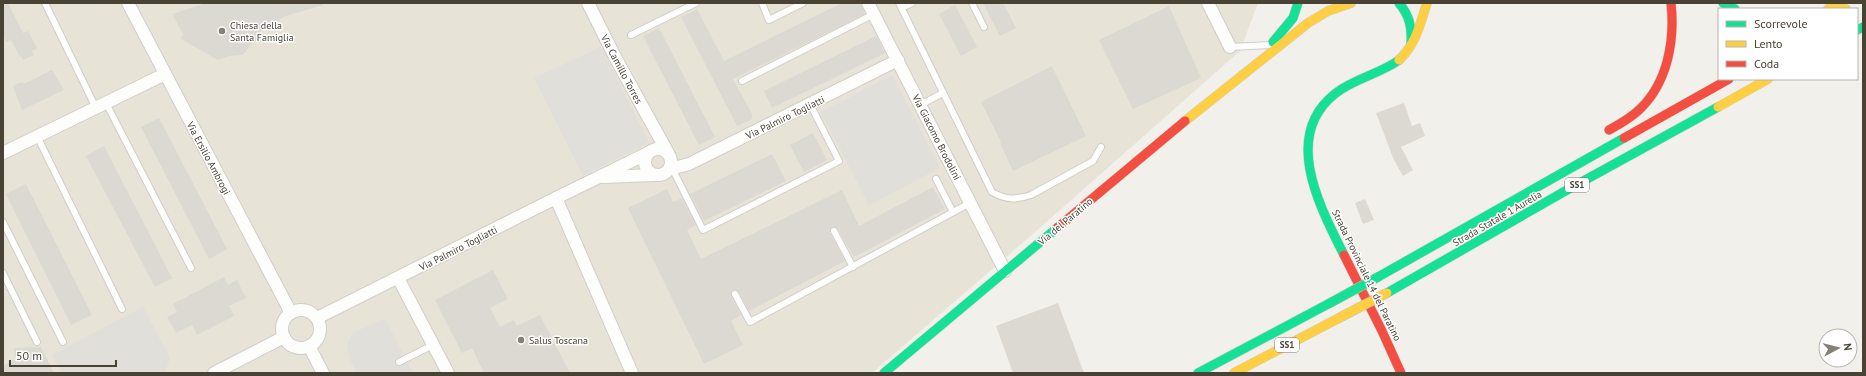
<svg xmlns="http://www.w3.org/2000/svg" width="1866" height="376" font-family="'PT Sans',sans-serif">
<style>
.residential{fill:#e7e3d7}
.parking{fill:#e1dfda}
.building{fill:#dcd9d2}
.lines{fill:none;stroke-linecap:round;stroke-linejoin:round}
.lane-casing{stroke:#d0cec8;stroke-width:8}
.street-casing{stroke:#d0cec8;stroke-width:14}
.fast-casing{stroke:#d2cec0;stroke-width:10}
.slow-casing{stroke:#d2cec0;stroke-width:10}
.jam-casing{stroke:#d2cec0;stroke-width:10}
.lane{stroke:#fdfdfc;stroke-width:6}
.street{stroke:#fdfdfc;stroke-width:12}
.fast{stroke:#16e098;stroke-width:9}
.slow{stroke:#ffcf43;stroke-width:9}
.jam{stroke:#f24e42;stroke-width:9}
.fast-bridge-casing{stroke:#ccc1a3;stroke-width:10;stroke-linecap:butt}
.slow-bridge-casing{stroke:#ccc1a3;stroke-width:10;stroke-linecap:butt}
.fast-bridge{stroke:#16e098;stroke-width:9}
.slow-bridge{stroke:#ffcf43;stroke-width:9}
.poi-dot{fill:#848074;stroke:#fff;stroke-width:1.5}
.labels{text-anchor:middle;stroke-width:3;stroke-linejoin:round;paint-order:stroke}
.shield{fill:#fff;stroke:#807b72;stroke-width:1}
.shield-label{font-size:9px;font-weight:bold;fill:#494335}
.poi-label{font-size:10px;fill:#494335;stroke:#fff;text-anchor:start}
.street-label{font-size:10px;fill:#494335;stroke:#fff}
</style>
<rect width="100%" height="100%" fill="#f2f0ea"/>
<polygon class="residential" points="3,3 1258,3 1240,51 1034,233 872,373 3,373"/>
<g class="parking">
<polygon points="601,47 649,142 583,176 534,78"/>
<polygon points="892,75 940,168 869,205 821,112"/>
<polygon points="143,307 170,358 166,370 161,373 62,373 52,355"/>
<polygon points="385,319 413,373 357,373 351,362 347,347 349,339 354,332"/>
</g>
<g class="building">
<polygon points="3,3 8,3 23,33 28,31 37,48 32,51 34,55 23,60 21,56 20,57 11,40 6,42 3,35"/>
<polygon points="207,3 323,3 323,5 286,16 261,30 260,39 252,43 247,50 242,55 229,56 218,60 181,39 183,34 172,14"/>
<polygon points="842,3 860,3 865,14 733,79 752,114 752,119 737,126 681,17 697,9 724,61"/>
<polygon points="983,3 1003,3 1016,28 1000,36"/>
<polygon points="955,5 977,47 961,56 939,14"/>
<polygon points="1169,6 1201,78 1133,109 1099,40"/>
<polygon points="659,28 715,137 699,145 643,36"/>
<polygon points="876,36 885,53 772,108 764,91"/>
<polygon points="1052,66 1086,136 1013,171 1000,143 1001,142 981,102"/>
<polygon points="52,70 64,90 22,110 13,86 22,82 24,84"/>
<polygon points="1404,103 1412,126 1420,123 1425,136 1401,147 1413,170 1403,176 1394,160 1376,113"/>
<polygon points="159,118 227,249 209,259 141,127"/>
<polygon points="813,133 827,160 804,172 790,145"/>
<polygon points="104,146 172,278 155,287 86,156"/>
<polygon points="772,154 786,181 704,221 690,194"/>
<polygon points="26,184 92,315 71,325 6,194"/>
<polygon points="933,187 945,209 856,256 853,256 838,229 832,227 830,233 845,261 749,311 739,292 733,290 731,296 741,315 731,321 743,345 704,364 628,208 667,189 673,202 682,198 696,225 687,230 701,259 842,190 859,226"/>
<polygon points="1365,199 1374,220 1363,224 1355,203"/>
<polygon points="493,270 508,299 490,308 500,327 514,320 517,326 540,315 570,373 484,373 472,348 462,353 435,300"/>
<polygon points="224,277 228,285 237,280 246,298 229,306 234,316 197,335 192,325 176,333 167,317 177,312 173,304"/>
<polygon points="1058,303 1084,373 1013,373 996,326"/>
<polygon points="41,347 54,373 3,373 3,366 16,359 14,348"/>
</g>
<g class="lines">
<defs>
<g id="lane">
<polyline points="45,3 96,108"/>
<polyline points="762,3 769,20 803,3"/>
<path d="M899 3 992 192C1006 200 1016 200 1031 195L1093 161 1101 147"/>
<polyline points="972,3 984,27"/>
<polyline points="902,8 912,3"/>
<polyline points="631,35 696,3"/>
<polyline points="1230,47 1271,45"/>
<polyline points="742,81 874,14"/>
<polyline points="106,103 191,268"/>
<polyline points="920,105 943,93"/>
<polyline points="37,136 122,309"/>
<polyline points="671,166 703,230 839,161 810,104"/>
<polyline points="936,179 953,212"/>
<polyline points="3,222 63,342"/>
<polyline points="834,231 853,267"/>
<polyline points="3,273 37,342"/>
<polyline points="735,294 750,322 970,203"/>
<polyline points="399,362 433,345"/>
</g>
<g id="street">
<polyline points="128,3 291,313"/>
<polyline points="588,3 615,57 668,153"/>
<polyline points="868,3 1005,271"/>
<polyline points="1208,3 1230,47"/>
<circle cx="658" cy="162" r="13"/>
<polyline points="3,153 165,74"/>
<polyline points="671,166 678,167 689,164 898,60"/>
<polyline points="604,177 654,175"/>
<polyline points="556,198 632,373"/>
<polyline points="398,278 448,373"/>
<circle cx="301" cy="329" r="19"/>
<polyline points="317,318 556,198 648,153"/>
<polyline points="309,346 323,373"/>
<polyline points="214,373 284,337"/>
</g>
<g id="fast">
<path d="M1399 3C1410 16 1412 28 1411 44"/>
<polyline points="1723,3 1735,9"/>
<polyline points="1857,30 1863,27"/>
<polyline points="1273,42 1293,18 1298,3"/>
<path d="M1344 255C1320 207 1281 135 1336 93 1355 78 1380 74 1399 60"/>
<polyline points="1378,277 1624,138"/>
<polyline points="1387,293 1567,190 1718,107"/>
<polyline points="884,373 1057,228"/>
<polyline points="1198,373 1330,303"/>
</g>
<g id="slow">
<polyline points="1828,9 1833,6 1846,9"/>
<path d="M1399 60C1416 44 1420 24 1427 3"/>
<polyline points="1718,107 1768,79"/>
<polyline points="1185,121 1308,23 1328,11 1351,3"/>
<polyline points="1234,373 1339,318"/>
</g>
<g id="jam">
<path d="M1609 130C1620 124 1631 118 1640 109 1668 82 1675 40 1671 3"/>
<polyline points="1624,138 1729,79"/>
<polyline points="1057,228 1185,121"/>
<polyline points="1344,255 1382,331 1401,373"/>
</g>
</defs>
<use href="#lane" class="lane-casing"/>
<use href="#street" class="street-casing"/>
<use href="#fast" class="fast-casing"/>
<use href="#slow" class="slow-casing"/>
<use href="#jam" class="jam-casing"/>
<use href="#lane" class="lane"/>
<use href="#street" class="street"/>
<use href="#fast" class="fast"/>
<use href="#slow" class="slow"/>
<use href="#jam" class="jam"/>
<defs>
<polyline id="fast-bridge" points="1330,303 1378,277"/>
<polyline id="slow-bridge" points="1339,318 1387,293"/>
</defs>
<use href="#fast-bridge" class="fast-bridge-casing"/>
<use href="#slow-bridge" class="slow-bridge-casing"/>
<use href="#fast-bridge" class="fast-bridge"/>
<use href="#slow-bridge" class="slow-bridge"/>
</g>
<g class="poi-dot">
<circle cx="222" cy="31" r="4"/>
<circle cx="521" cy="340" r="4"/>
</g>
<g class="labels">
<g class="shield">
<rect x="1565" y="178" width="24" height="14" rx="3"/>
<rect x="1275" y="338" width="24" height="14" rx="3"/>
</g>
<g class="shield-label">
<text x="1577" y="188">SS1</text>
<text x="1287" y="348">SS1</text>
</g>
<g class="poi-label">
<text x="230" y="29">Chiesa della<tspan x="230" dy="12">Santa Famiglia</tspan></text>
<text x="529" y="344">Salus Toscana</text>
</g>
<g class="street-label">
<text transform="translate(622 69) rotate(62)" y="4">Via Camillo Torres</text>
<text transform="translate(785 117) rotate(-26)" y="4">Via Palmiro Togliatti</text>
<text transform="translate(937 137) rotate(63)" y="4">Via Giacomo Brodolini</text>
<text transform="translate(209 158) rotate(62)" y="4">Via Ersilio Ambrogi</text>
<text transform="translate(1497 218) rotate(-30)" y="4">Strada Statale 1 Aurelia</text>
<text transform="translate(1065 221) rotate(-40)" y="4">Via del Paratino</text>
<text transform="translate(458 248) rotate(-27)" y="4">Via Palmiro Togliatti</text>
<text transform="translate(1367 275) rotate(64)" y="4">Strada Provinciale 14 del Paratino</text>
</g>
</g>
<rect width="1866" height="376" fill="none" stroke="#494335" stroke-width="8"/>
<rect x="1718" y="8" width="140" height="72" fill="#ffffff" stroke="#b6b4ae"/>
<rect x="1726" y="21" width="20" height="6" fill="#16e098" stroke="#b6b4ae"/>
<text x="1754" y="28" font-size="12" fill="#494335">Scorrevole</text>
<rect x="1726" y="41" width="20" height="6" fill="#ffcf43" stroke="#b6b4ae"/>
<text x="1754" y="48" font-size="12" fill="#494335">Lento</text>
<rect x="1726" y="61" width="20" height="6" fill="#f24e42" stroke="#b6b4ae"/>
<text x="1754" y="68" font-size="12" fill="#494335">Coda</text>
<g transform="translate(1838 348) rotate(83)"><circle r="19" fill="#ffffff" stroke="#b6b4ae"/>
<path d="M0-3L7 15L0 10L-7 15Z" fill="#848074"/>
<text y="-6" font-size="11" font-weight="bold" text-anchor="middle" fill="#494335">N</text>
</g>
<path d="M10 360v6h106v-6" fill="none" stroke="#494335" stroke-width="2"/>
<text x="16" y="360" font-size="12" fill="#494335" stroke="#ffffff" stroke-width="3" paint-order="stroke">50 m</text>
</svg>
